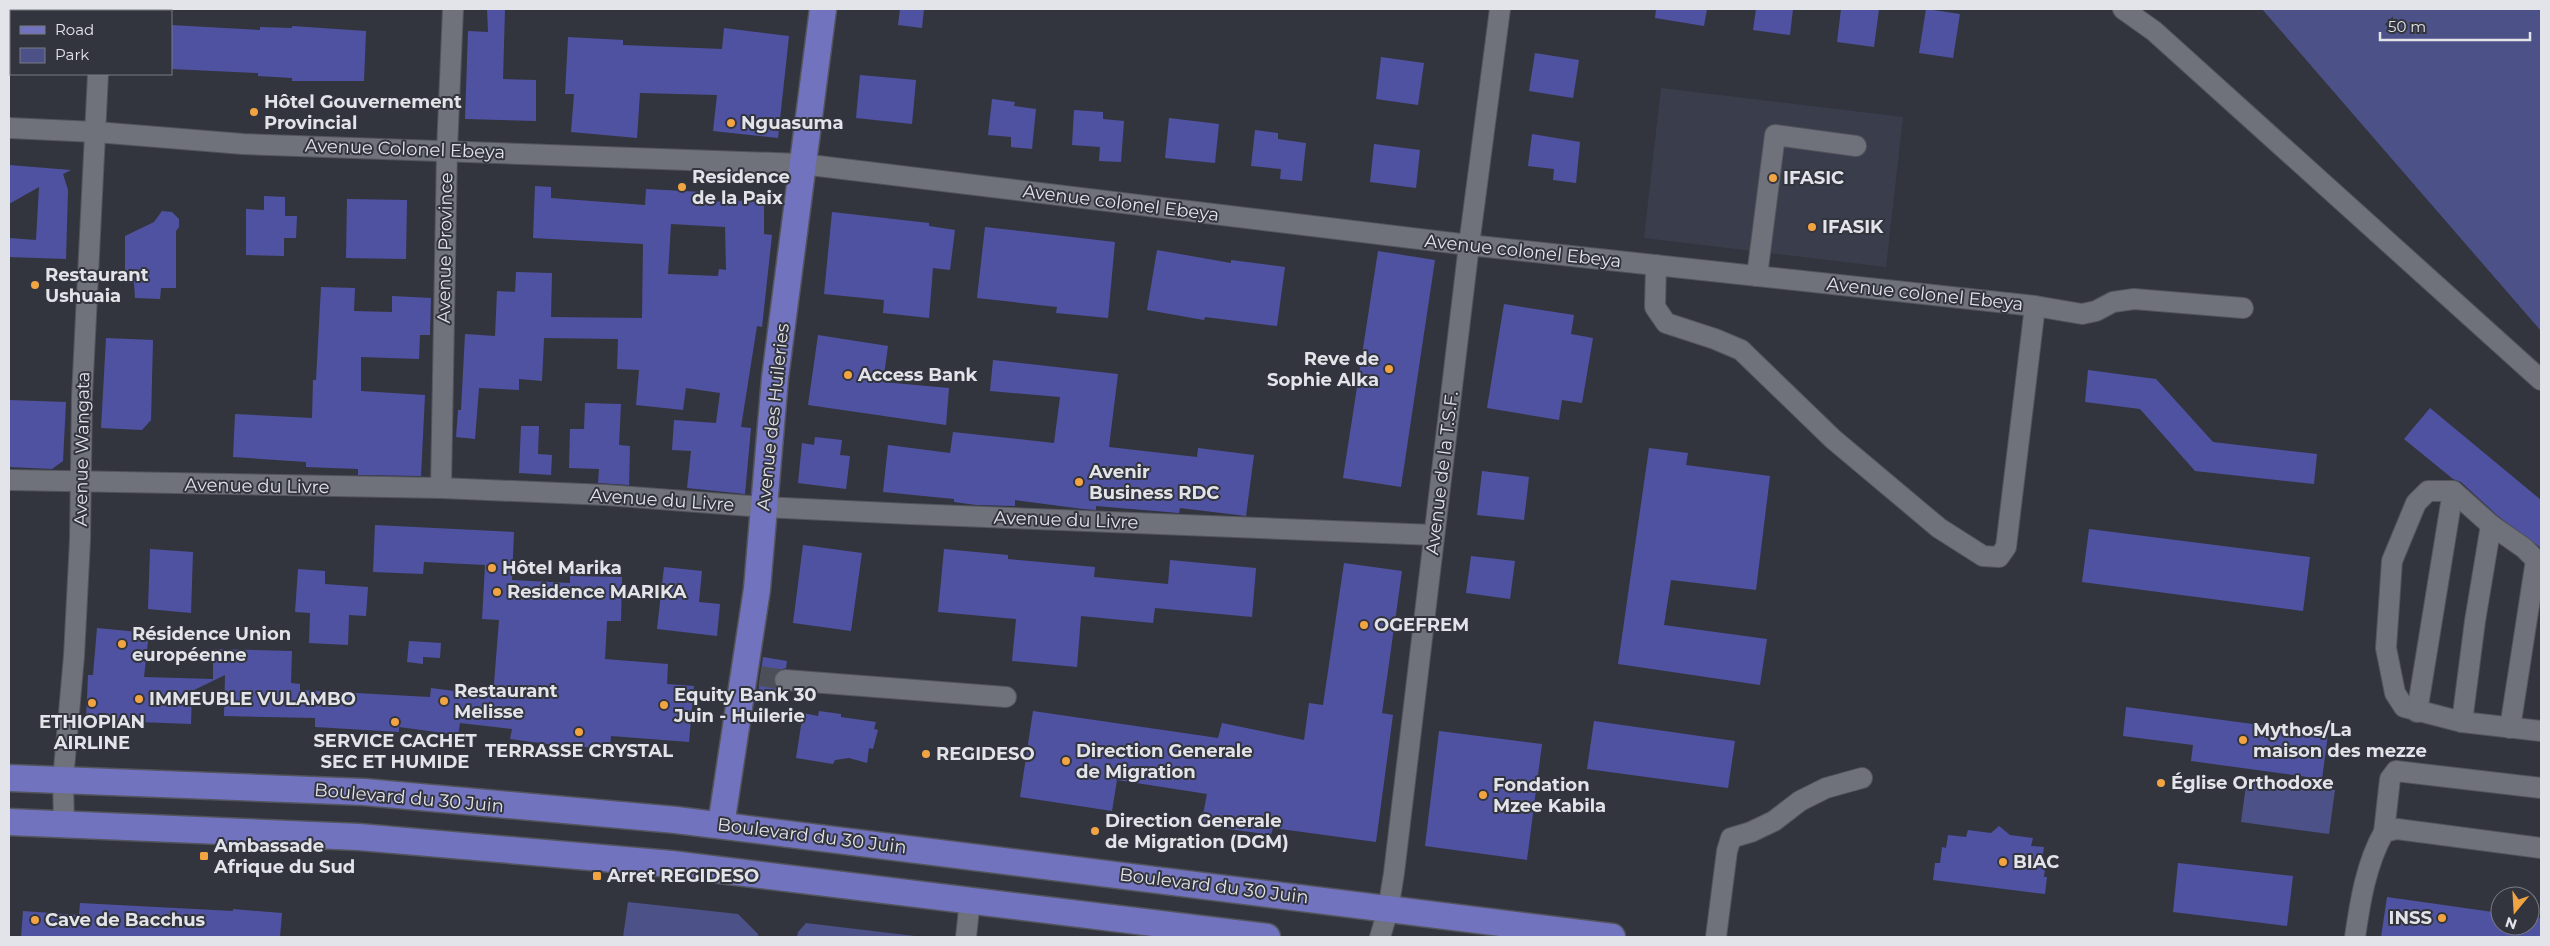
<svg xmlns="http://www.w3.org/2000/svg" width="2550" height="946" font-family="Montserrat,sans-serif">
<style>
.built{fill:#3a3d4c}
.green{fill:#4c5188}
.building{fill:#4f52a1;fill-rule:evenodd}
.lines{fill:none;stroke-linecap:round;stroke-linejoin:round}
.minor-tunnel{stroke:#4d4f58;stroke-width:20;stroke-dasharray:20 10;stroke-linecap:butt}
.minor-casing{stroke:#53545c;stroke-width:22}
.major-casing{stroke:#53545c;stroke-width:29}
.minor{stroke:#6f717b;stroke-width:20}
.major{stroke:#7173bf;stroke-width:26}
.poi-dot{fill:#f3a442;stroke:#33353e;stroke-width:2}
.labels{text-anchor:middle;stroke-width:4;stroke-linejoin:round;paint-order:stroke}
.poi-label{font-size:18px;font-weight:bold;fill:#e3e4ea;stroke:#33353e;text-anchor:start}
.street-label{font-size:18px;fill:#e3e4ea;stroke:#33353e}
</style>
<rect width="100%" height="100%" fill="#33353e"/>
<polygon class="built" points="1661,88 1903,117 1886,267 1644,238"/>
<g class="green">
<polygon points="2262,9 2541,9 2541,331"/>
<polygon points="2247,778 2335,790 2329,834 2241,822"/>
<polygon points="628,902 738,914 758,934 758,937 623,937"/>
<polygon points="806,923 923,937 797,937 798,932"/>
</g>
<g class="building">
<polygon points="487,9 505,9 503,79 536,80 536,121 465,119 468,31 488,32"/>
<polygon points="900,9 924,9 922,28 898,25"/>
<polygon points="1656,9 1707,9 1704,26 1655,18"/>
<polygon points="1756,9 1793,9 1790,35 1753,30"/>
<polygon points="1841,9 1879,9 1874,47 1837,42"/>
<polygon points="1926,9 1960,14 1953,58 1919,53"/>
<polygon points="171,25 260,30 260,27 292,28 292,26 366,31 364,81 292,81 292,78 258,76 258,73 171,69"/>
<polygon points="724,28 789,36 778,138 713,131 717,95 640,93 637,138 571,132 574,94 565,94 568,37 623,40 623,45 722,49"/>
<polygon points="1535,53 1579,60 1573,98 1529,91"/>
<polygon points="1381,57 1424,63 1418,105 1376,99"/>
<polygon points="860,75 916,80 912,124 856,118"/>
<polygon points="992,99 1015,102 1014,106 1036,109 1032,149 1011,147 1011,137 988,135"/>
<polygon points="1074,110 1103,112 1103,119 1124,121 1121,162 1099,161 1100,147 1072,145"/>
<polygon points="1169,118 1219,124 1215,163 1165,158"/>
<polygon points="1255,130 1278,133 1278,139 1306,143 1302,181 1280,179 1281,169 1251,166"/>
<polygon points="1532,134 1580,142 1576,183 1553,180 1554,169 1528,166"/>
<polygon points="1374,144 1420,150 1416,188 1370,182"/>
<polygon points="9,165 71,170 63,174 68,190 66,259 9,257 9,238 36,240 39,187 9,204"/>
<path d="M535 186 551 187V198L645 205 646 189 703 192V202L764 200V234L772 235 762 327 757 326 741 427 751 428 745 494 687 488 691 451 672 450 674 420 716 423 720 393 686 388 683 410 636 405 639 370 617 369 618 339 544 338 542 381 519 379V390L479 388 475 439 456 437 458 410H461L465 334 495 336 497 291 515 292 516 272 552 273 551 317 642 318 643 244 533 238ZM671 224 725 227 726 270 719 269 718 276 668 274Z"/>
<polygon points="264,196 285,197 285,216 297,216 296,238 284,238 284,256 246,255 246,209 264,210"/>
<polygon points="347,199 407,200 406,259 346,258"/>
<polygon points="162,211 172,212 179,219 179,227 176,231 176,288 161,288 160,299 135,298 134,283 125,283 125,236 154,222"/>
<polygon points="832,212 929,223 929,226 955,230 950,270 933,268 929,318 883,313 884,300 824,294"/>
<polygon points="985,227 1115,242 1108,318 1056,313 1057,307 977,298"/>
<polygon points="1157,250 1231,263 1231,260 1285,267 1277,326 1205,317 1204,320 1147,310"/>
<polygon points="1378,251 1435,260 1401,487 1343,478"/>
<polygon points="321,287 355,288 354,311 392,312 392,296 431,298 430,335 420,335 419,359 361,357 361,391 425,395 421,476 358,475 358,469 306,467 306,462 233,457 235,414 312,418 313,380 316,380"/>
<polygon points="1504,304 1574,315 1571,334 1593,338 1582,403 1562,400 1559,420 1487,408"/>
<polygon points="818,335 888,346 883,382 949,388 946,425 808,405"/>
<polygon points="106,338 153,340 151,420 142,430 101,428"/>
<polygon points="993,360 1118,374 1109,447 1197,457 1198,448 1254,455 1246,516 1180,508 1179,513 1096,506 1096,510 1083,509 1015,500 1015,506 976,505 954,502 954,499 883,492 888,445 950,453 953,432 1054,443 1060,397 990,391"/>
<polygon points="2088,370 2156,379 2213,442 2317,454 2314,484 2195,471 2140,409 2085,402"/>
<polygon points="9,400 66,402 63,461 52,469 9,467"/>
<polygon points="585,403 621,404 619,445 630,446 629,485 598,483 599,469 569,468 570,429 584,429"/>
<polygon points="2430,408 2541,500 2541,548 2498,516 2461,482 2453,479 2404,439"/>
<polygon points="521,426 539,426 538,454 552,455 551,475 519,473"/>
<polygon points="815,437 842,440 840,455 850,456 846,489 798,483 802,443 814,445"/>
<polygon points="1649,448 1688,453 1686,465 1770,476 1756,590 1671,580 1664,625 1767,639 1760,685 1618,664"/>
<polygon points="1482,471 1529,477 1524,520 1477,515"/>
<polygon points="375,525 514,532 512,580 570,583 570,576 622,577 621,621 607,621 605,659 668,664 667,684 694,686 689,742 611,736 610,749 547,744 510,739 512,729 460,723 458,735 399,727 399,732 315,727 315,718 224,716 225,675 192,691 191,724 86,720 88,675 93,675 97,628 149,633 144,677 213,679 213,649 292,651 291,683 300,684 300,690 430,697 431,688 493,696 499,620 482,619 485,565 424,562 423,574 373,572"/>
<polygon points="2089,529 2310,557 2303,611 2082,582"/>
<polygon points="803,545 862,553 851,631 793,623"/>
<polygon points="150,549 193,552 191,613 148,609"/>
<polygon points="944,549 1008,555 1008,559 1095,567 1094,577 1168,584 1170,560 1256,568 1252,617 1155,608 1153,623 1081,616 1077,667 1012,661 1016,619 938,612"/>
<polygon points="1471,556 1515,561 1510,599 1466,593"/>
<polygon points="1344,563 1402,571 1382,713 1393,715 1376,842 1273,828 1271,835 1201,825 1207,794 1117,780 1112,811 1020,797 1033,711 1218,738 1222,723 1304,740 1309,703 1323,705"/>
<polygon points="664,567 702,571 699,602 720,604 717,636 657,629"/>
<polygon points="298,569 325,571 325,584 368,587 366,616 349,615 348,645 309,643 310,613 295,612"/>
<polygon points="409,641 441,643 440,658 423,657 423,664 407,662"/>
<polygon points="763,657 787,661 786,668 779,670 773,679 775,686 783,692 782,697 758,694"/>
<polygon points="2126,707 2328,734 2322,779 2191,761 2193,745 2123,736"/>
<polygon points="819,711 841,714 841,717 876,722 874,729 878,730 873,749 869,748 867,763 849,758 835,760 833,764 796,758 803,713 818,716"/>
<polygon points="1594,721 1735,741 1728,788 1587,769"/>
<polygon points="1439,731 1542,744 1527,860 1425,846"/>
<polygon points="1999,826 2010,835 2033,838 2031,846 2044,847 2042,860 2046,860 2044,877 2047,877 2045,894 1933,880 1935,863 1940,863 1942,847 1946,848 1948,835 1966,837 1968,830 1991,833"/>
<polygon points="2178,863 2293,876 2287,926 2173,912"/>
<polygon points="2387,897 2500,913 2500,926 2530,926 2530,917 2541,918 2541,937 2381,937"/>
<polygon points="80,903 233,911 233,909 282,913 280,937 21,937 23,911 79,915"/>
</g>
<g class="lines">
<polyline class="minor-tunnel" points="760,676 785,680"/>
<defs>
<g id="minor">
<polyline points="2123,9 2154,31 2541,380"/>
<polyline points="99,11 99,9"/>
<polyline points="9,128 96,132 243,144 802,164 1469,245 2035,306 2082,314 2096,311 2113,302 2134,299 2243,308"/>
<polyline points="1656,265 1655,307 1666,323 1715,339 1741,350 1833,439 1939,528 1983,556 1999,557 2006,547 2035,306"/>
<polyline points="1757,276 1775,135 1856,146"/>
<polyline points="9,480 441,488 606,495 763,507 910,514 1434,535"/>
<polyline points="441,488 447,150 453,9"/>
<polyline points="2541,565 2524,548 2491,525 2453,491 2428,491 2416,503 2392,561 2386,648 2395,693 2404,707 2462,722 2541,731"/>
<polyline points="785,680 1006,697"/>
<polyline points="2417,712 2453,491"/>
<polyline points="2462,722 2475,621 2491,525"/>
<polyline points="2510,728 2536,560"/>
<polyline points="64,824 63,780 74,656 80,540 82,396 98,74"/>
<polyline points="2384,832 2390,779 2396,771 2541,788"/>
<polyline points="966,937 970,900"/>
<polyline points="1380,937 1388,910 1394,873 1469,245 1500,9"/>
<polyline points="1716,937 1727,851 1731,838 1751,832 1774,821 1800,801 1826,788 1862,778"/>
<path d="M2355 937C2360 902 2366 864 2384 832L2397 829 2541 848"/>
</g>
<g id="major">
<polyline points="9,778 364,792 676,820 1612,937"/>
<polyline points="9,822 359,837 671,864 1267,937"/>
<polyline points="721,825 757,589 775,378 823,9"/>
</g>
</defs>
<use href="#minor" class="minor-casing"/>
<use href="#major" class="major-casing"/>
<use href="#minor" class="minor"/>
<use href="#major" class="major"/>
</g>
<g class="poi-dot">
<circle cx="254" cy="112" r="5"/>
<circle cx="731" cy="123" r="5"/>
<circle cx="1773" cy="178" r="5"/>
<circle cx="682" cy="187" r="5"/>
<circle cx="1812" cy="227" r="5"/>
<circle cx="35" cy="285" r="5"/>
<circle cx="1389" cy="369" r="5"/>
<circle cx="848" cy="375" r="5"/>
<circle cx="1079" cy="482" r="5"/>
<circle cx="492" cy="568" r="5"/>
<circle cx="497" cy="592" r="5"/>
<circle cx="1364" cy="625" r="5"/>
<circle cx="122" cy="644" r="5"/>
<circle cx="139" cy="699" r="5"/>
<circle cx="444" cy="701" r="5"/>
<circle cx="92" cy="703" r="5"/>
<circle cx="664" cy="705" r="5"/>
<circle cx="395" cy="722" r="5"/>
<circle cx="579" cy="732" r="5"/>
<circle cx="2243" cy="740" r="5"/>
<circle cx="926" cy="754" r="5"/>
<circle cx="1066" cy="761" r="5"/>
<circle cx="2161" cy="783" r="5"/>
<circle cx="1483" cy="795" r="5"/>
<circle cx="1095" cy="831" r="5"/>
<rect x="199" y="851" width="10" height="10" rx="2.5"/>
<circle cx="2003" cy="862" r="5"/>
<rect x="592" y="871" width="10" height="10" rx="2.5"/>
<circle cx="2442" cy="918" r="5"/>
<circle cx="35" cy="920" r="5"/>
</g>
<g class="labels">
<g class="poi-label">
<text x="264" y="108">Hôtel Gouvernement<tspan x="264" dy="21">Provincial</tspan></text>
<text x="741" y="129">Nguasuma</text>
<text x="692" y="183">Residence<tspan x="692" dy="21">de la Paix</tspan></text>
<text x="1783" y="184">IFASIC</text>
<text x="1822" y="233">IFASIK</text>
<text x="45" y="281">Restaurant<tspan x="45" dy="21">Ushuaia</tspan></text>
<text x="1379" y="365" text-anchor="end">Reve de<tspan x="1379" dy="21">Sophie Alka</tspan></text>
<text x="858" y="381">Access Bank</text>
<text x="1089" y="478">Avenir<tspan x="1089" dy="21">Business RDC</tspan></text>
<text x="502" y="574">Hôtel Marika</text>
<text x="507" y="598">Residence MARIKA</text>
<text x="1374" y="631">OGEFREM</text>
<text x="132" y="640">Résidence Union<tspan x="132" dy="21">européenne</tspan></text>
<text x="454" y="697">Restaurant<tspan x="454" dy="21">Melisse</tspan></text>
<text x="674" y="701">Equity Bank 30<tspan x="674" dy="21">Juin - Huilerie</tspan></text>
<text x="149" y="705">IMMEUBLE VULAMBO</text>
<text x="92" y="728" text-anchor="middle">ETHIOPIAN<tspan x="92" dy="21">AIRLINE</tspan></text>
<text x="2253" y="736">Mythos/La<tspan x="2253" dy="21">maison des mezze</tspan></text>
<text x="395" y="747" text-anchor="middle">SERVICE CACHET<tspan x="395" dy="21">SEC ET HUMIDE</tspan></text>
<text x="579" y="757" text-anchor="middle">TERRASSE CRYSTAL</text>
<text x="1076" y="757">Direction Generale<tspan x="1076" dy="21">de Migration</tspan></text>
<text x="936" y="760">REGIDESO</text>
<text x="2171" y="789">Église Orthodoxe</text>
<text x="1493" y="791">Fondation<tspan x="1493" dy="21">Mzee Kabila</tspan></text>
<text x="1105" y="827">Direction Generale<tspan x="1105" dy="21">de Migration (DGM)</tspan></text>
<text x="214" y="852">Ambassade<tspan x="214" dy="21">Afrique du Sud</tspan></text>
<text x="2013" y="868">BIAC</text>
<text x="607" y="882">Arret REGIDESO</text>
<text x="2432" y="924" text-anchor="end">INSS</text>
<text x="45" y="926">Cave de Bacchus</text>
</g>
<g class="street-label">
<text transform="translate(405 149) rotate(2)" y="6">Avenue Colonel Ebeya</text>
<text transform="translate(1121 203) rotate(7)" y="6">Avenue colonel Ebeya</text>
<text transform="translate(445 248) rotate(-89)" y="6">Avenue Province</text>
<text transform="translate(1523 251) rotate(6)" y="6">Avenue colonel Ebeya</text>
<text transform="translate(1925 294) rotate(6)" y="6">Avenue colonel Ebeya</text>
<text transform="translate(773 417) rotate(-84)" y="6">Avenue des Huileries</text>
<text transform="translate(82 449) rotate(-89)" y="6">Avenue Wangata</text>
<text transform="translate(1442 473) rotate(-83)" y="6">Avenue de la T.S.F.</text>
<text transform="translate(257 486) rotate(1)" y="6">Avenue du Livre</text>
<text transform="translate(662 500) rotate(4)" y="6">Avenue du Livre</text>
<text transform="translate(1066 520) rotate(2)" y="6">Avenue du Livre</text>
<text transform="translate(409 798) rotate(5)" y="6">Boulevard du 30 Juin</text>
<text transform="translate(812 836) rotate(7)" y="6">Boulevard du 30 Juin</text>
<text transform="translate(1214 886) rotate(7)" y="6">Boulevard du 30 Juin</text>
</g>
</g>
<rect width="2550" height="946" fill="none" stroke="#e3e4ea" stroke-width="20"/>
<rect x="10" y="10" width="162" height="65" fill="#33353e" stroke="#797b83"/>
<rect x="20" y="26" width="25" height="8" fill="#7173bf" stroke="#797b83"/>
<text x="55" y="35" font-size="15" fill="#e3e4ea">Road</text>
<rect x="20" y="48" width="25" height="15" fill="#4c5188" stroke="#797b83"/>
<text x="55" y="60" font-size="15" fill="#e3e4ea">Park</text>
<g transform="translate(2515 911) rotate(198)"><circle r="24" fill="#33353e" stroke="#797b83"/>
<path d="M0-4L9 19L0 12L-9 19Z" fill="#f3a442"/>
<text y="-8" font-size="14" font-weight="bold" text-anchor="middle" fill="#e3e4ea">N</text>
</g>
<path d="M2380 32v8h150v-8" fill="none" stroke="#e3e4ea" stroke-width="2.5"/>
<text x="2388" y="32" font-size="15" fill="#e3e4ea" stroke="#33353e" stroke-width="4" paint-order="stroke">50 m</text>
</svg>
